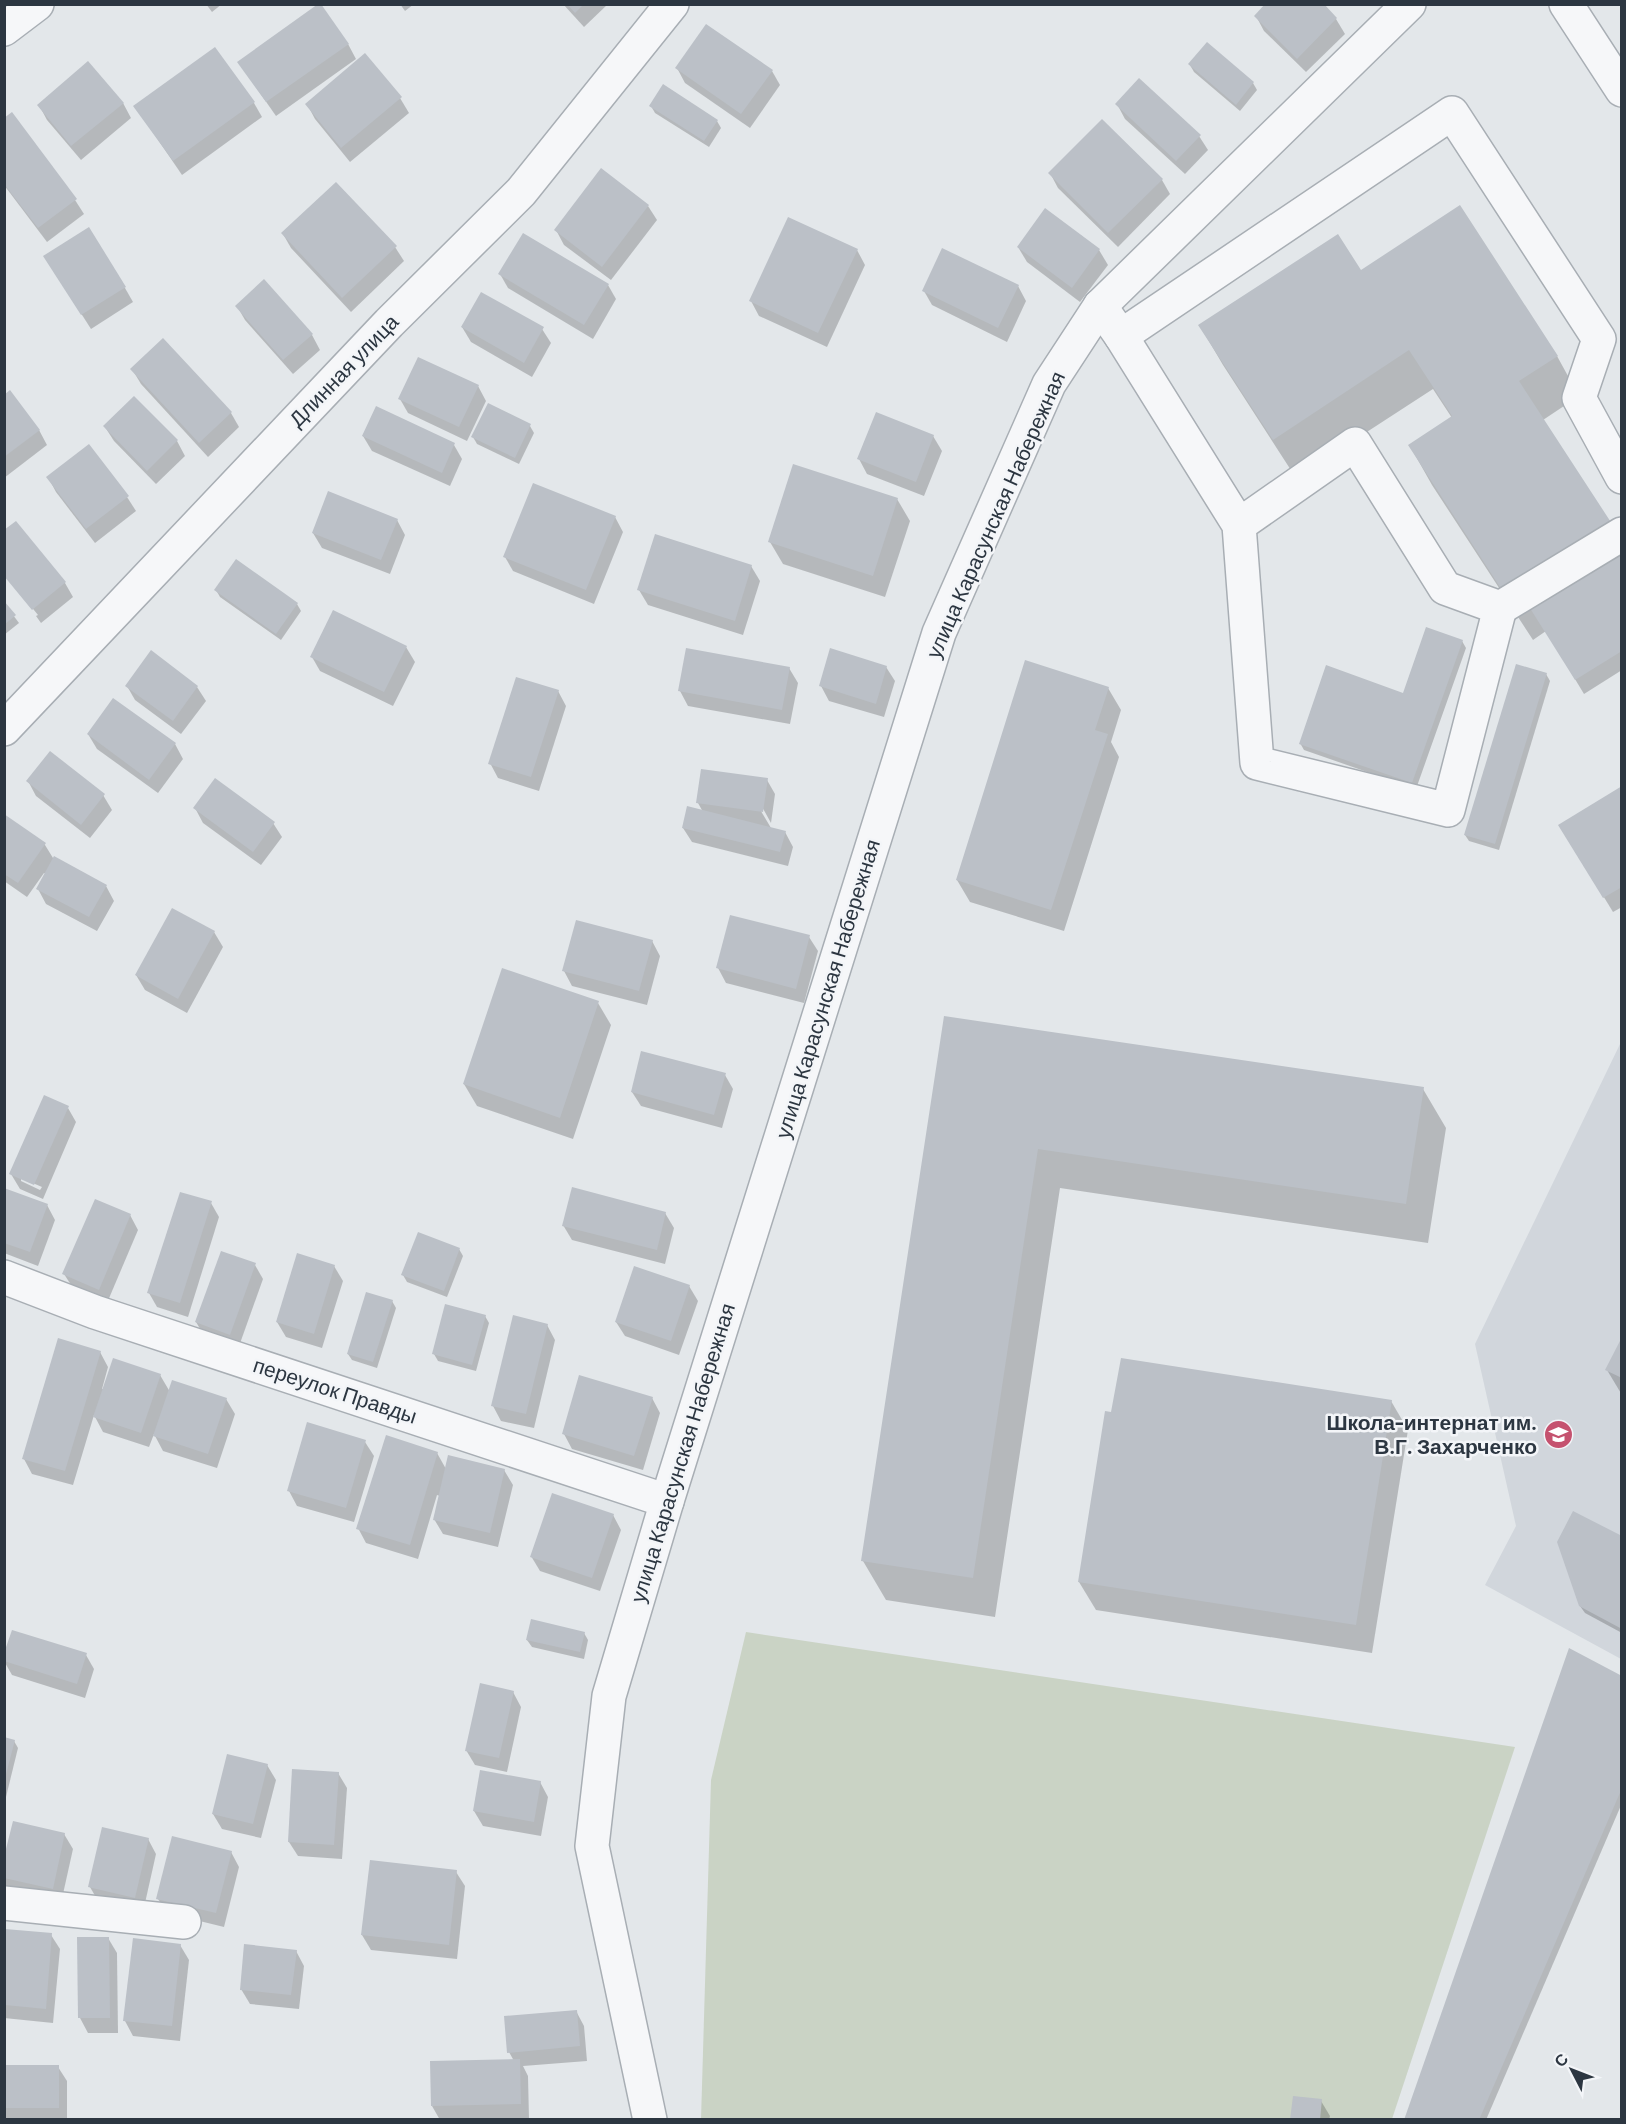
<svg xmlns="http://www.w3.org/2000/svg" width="1626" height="2124" font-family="Barlow,sans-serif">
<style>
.built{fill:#d1d6dc}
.green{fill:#cad3c5}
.shadow{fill:#0003;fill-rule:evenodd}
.building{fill:#bbc0c7}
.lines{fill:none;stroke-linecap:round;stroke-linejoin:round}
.minor-casing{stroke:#a8aeb4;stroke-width:36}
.minor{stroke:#f6f7f9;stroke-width:33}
.labels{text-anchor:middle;stroke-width:5;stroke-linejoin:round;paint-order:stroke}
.street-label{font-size:21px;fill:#2c3641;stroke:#f3f5f8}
.poi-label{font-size:21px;font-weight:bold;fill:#2c3641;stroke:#f3f5f8;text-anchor:end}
</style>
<rect width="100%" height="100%" fill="#e3e7ea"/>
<polygon class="built" points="1621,1042 1621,1659 1485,1585 1516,1526 1475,1344"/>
<polygon class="green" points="746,1632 1515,1747 1392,2119 701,2120 711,1780"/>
<g class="shadow">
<polygon points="206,4 222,4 212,12"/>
<polygon points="400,4 414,4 405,11"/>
<polygon points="563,4 608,4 584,27"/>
<polygon points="1322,4 1336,19 1345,34 1306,72 1264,31 1256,16"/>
<polygon points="348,44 356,59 276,116 239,63"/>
<polygon points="1190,65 1253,83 1257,90 1240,111 1194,72"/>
<polygon points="677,68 772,71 780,85 750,128 685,83"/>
<polygon points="663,86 717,121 721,128 709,147 655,113 651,106"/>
<polygon points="400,98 409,113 350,162 315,119 307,104"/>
<polygon points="123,103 131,118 81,160 47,120 39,105"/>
<polygon points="254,103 262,117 182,175 135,106"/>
<polygon points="1117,104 1199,136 1208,150 1185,174 1125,119"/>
<polygon points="1050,173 1162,180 1170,194 1118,247 1058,188"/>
<polygon points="4,185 75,200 84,214 47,242"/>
<polygon points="648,206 657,220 611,280 564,245 556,230"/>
<polygon points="1046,210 1099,250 1108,265 1080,302 1027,262 1018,247"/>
<polygon points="283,234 395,247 404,261 351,312 291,248"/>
<polygon points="857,250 865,265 827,347 759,316 751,301"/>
<polygon points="54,271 125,288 133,302 91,329"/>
<polygon points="1360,272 1557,356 1579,396 1543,420 1622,542 1622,670 1584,694 1546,631 1533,640 1432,485 1410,446 1452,418 1433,389 1296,478 1223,365 1200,326"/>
<polygon points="500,274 608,285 616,299 593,339 508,288"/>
<polygon points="264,282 312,335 320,350 293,374 245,320 237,306"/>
<polygon points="1018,286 1026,301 1007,342 932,305 924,291"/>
<polygon points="462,327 542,329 551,343 532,377 471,342"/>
<polygon points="132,369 231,413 239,427 208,457 141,384"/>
<polygon points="478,386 486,401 467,441 408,413 400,399"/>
<polygon points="4,397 39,430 47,445 4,478"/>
<polygon points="489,405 530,426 534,433 519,464 477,444 473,437"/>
<polygon points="105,427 177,441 185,456 156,484 114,441"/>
<polygon points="363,436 454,445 462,459 450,486 372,451"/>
<polygon points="933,436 942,451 924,496 867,474 859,459"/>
<polygon points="48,477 127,497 136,511 95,543 56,492"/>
<polygon points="897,499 910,521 885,597 783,564 770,542"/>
<polygon points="615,517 623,532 594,604 513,571 505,557"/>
<polygon points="397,520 405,535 390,574 322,548 313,533"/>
<polygon points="751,566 760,581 743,635 648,605 639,590"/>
<polygon points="4,573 65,583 73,597 41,623 36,616 38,615"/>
<polygon points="216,590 297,604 301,611 281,640 220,597"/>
<polygon points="4,603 19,623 4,635"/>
<polygon points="1462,641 1466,648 1416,789 1304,750 1300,743 1404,695"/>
<polygon points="406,647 415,662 393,706 320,671 312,657"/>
<polygon points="886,667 895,681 884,717 829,701 821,686"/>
<polygon points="789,668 798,683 790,724 688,706 680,691"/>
<polygon points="1546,674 1550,681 1499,850 1469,841 1465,835"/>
<polygon points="127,686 197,687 206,701 181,734 135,700"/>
<polygon points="1108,688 1121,710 1111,742 1119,757 1064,931 970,902 957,880"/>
<polygon points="558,691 566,706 539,791 498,778 490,763"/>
<polygon points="88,734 175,744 183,759 158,793 97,749"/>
<polygon points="767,780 775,794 771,823 761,805 758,806 771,828 785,832 793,847 788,866 692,842 683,828 703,812 698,803"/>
<polygon points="28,781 103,795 112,810 90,838 36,796"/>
<polygon points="1622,788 1622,907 1613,912 1569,840"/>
<polygon points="195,808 273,823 282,837 261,865 203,823"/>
<polygon points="4,816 45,845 53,858 106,886 114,901 97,931 46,904 38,889 46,874 44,873 27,897 4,881"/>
<polygon points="173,910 214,932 223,947 187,1013 145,990 136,975"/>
<polygon points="809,937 818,951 804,1003 726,983 718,968"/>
<polygon points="652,941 660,956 647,1005 572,986 564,971"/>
<polygon points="503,970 598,1003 611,1025 573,1139 477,1106 464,1084"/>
<polygon points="945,1018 1423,1089 1446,1128 1428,1243 1060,1188 995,1617 886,1600 863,1561"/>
<polygon points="725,1075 733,1089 722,1128 641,1106 632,1092"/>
<path d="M68 1108 76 1122 43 1199 20 1189 11 1174ZM21 1178 42 1187 40 1190 21 1181Z"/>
<polygon points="4,1189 47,1205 55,1220 38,1266 4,1253"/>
<polygon points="211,1203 219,1217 188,1317 157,1307 149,1293"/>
<polygon points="665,1213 674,1228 665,1264 572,1240 563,1225"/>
<polygon points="130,1215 138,1230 107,1303 73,1288 64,1274"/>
<polygon points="459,1249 463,1256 447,1297 407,1282 403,1275"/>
<polygon points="255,1265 263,1279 238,1349 205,1337 196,1322"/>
<polygon points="334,1266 343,1281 322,1348 286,1337 277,1322"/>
<polygon points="689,1286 698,1301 679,1355 625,1336 616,1322"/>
<polygon points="392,1301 396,1308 377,1368 352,1360 348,1354"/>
<polygon points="485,1316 489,1323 476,1371 438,1361 434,1354"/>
<polygon points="547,1325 555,1340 534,1428 501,1421 493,1406"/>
<polygon points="1622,1340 1622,1395 1607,1370"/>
<polygon points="100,1352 108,1367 102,1389 160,1375 170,1392 226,1399 235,1414 217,1468 163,1451 154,1434 149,1447 103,1432 94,1415 73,1485 32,1474 24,1459"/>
<polygon points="652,1398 660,1413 643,1470 572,1449 564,1434"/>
<polygon points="1391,1401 1408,1430 1372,1653 1096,1610 1079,1582"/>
<polygon points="365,1442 374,1456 354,1522 297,1506 289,1491"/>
<polygon points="437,1453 446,1469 504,1470 513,1485 498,1547 443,1534 434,1519 440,1496 437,1495 418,1559 366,1543 358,1528"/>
<polygon points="613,1515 621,1530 600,1591 540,1571 531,1556"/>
<polygon points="1622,1537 1622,1633 1585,1613 1580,1606"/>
<polygon points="584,1633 588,1640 584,1659 532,1647 527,1640"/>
<polygon points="86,1655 94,1669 85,1698 12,1675 4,1661 4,1658"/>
<polygon points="1622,1678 1622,1803 1486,2120 1406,2120"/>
<polygon points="513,1692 521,1707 507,1772 475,1765 466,1750"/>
<polygon points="4,1739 14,1741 18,1748 6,1797"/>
<polygon points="267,1765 276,1780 261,1838 222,1829 213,1814"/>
<polygon points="338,1773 347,1788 342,1859 298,1856 289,1842"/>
<polygon points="540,1782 548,1797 541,1836 483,1826 474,1811"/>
<polygon points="64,1834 73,1849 61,1903 10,1892 4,1882 4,1864"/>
<polygon points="148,1839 156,1854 143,1912 98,1901 90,1887"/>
<polygon points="231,1852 239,1867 224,1927 167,1913 158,1899"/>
<polygon points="456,1872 465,1886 457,1959 371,1950 362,1935"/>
<polygon points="4,1931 51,1935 60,1949 53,2023 4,2018"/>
<polygon points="108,1938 117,1953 118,2033 88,2033 80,2018 79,1939"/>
<polygon points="180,1945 189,1960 180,2041 133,2036 125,2021"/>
<polygon points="296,1951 304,1966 299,2009 250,2004 241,1989"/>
<polygon points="576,2011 584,2026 587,2061 523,2066 528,2076 529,2119 440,2120 432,2106 514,2061 509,2052"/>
<polygon points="4,2067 58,2067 67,2081 67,2120 4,2120"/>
<polygon points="1321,2101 1330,2116 1329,2120 1292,2120"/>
</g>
<g class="building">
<polygon points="318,4 321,4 349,44 266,102 237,62"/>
<polygon points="567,4 584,4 575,13"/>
<polygon points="1265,4 1324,4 1337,18 1297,59 1254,16"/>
<polygon points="706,24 773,70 741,114 675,68"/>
<polygon points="1207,42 1254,82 1236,105 1188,64"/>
<polygon points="215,47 255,102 173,161 133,106"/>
<polygon points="365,53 402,97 341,148 305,104"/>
<polygon points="88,61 124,103 71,146 37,105"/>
<polygon points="1139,78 1201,135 1176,161 1115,104"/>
<polygon points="663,84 718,120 704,141 649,106"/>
<polygon points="12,112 77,199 38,228 4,184 4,118"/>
<polygon points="1102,119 1163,179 1108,233 1048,173"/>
<polygon points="601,168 649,205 602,267 554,230"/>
<polygon points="336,182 397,246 342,298 281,233"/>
<polygon points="1460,205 1558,356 1519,381 1616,530 1509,601 1408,445 1452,416 1409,350 1273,440 1198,325 1338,234 1361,270"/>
<polygon points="1045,208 1100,249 1072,288 1017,247"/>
<polygon points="788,217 858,249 818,333 749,301"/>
<polygon points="89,227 126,287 81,315 43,256"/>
<polygon points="523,233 609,284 584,325 498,274"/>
<polygon points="942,248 1019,285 998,328 922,291"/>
<polygon points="264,279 313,334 283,360 235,306"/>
<polygon points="481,292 544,327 524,363 461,327"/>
<polygon points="163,338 232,412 199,443 130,369"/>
<polygon points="418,357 479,385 459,427 398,399"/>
<polygon points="10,390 40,430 4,457 4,395"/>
<polygon points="134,396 178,440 147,471 103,426"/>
<polygon points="488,403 531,424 515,458 471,437"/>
<polygon points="376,406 455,443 442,473 362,436"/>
<polygon points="876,412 934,435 916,482 857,459"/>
<polygon points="89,444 129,496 86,529 46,477"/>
<polygon points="793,464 898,498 873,576 768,542"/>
<polygon points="533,483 616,516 586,590 503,557"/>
<polygon points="328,491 398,519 381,560 312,533"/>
<polygon points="16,521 66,582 32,610 4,576 4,530"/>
<polygon points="655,534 752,565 735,621 637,590"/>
<polygon points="1622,547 1622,651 1575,680 1528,605"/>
<polygon points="236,559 298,603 276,634 214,590"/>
<polygon points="4,601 16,615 4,625"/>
<polygon points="333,610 407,646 384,692 310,657"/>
<polygon points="1426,627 1463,640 1412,783 1299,744 1326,665 1403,693"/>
<polygon points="686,648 790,667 782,710 678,691"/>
<polygon points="830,648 887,666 876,704 819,686"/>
<polygon points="151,650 198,686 173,721 125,686"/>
<polygon points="1025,660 1109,687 1095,730 1108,734 1051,910 956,880"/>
<polygon points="1516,664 1547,673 1495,844 1464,835"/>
<polygon points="516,677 559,690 531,777 488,764"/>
<polygon points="113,698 176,743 149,780 87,734"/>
<polygon points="50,751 105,794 81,825 26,781"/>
<polygon points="701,769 768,778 763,812 696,803"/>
<polygon points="215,778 275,822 253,852 193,808"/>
<polygon points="1622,786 1622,887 1603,898 1558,825"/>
<polygon points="687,806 786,831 780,852 682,828"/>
<polygon points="4,814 46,843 18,883 4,874"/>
<polygon points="54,856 107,885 89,917 36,889"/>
<polygon points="172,908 215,931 178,999 135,975"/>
<polygon points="730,915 810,935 796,989 716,968"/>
<polygon points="576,920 653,940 639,991 562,971"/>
<polygon points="502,968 599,1001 560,1118 463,1084"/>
<polygon points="944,1016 1424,1087 1406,1204 1038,1149 973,1578 861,1561"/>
<polygon points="641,1051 726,1073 714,1115 631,1092"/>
<polygon points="44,1095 69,1106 34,1185 9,1174"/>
<polygon points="572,1187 666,1212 657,1250 562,1226"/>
<polygon points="4,1188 48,1204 30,1252 4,1243"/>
<polygon points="180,1192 212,1201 180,1303 147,1293"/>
<polygon points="95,1199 131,1214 99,1290 62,1274"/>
<polygon points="418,1232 460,1248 444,1291 401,1275"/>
<polygon points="221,1251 256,1263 230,1335 195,1322"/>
<polygon points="297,1253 335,1265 314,1334 276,1322"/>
<polygon points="634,1266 690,1285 671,1341 615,1322"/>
<polygon points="366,1292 393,1300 373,1362 347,1354"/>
<polygon points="445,1304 486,1315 472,1365 432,1354"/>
<polygon points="513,1315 548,1324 526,1414 491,1406"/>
<polygon points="1622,1337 1622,1378 1605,1370"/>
<polygon points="58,1338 101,1351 65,1471 22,1459"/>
<polygon points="113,1358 161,1374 141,1433 93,1417"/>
<polygon points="1121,1358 1392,1400 1356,1625 1078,1582 1105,1411 1111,1412"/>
<polygon points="579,1375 653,1397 634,1456 562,1434"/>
<polygon points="172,1380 227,1398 208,1454 153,1436"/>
<polygon points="307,1422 366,1440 346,1508 287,1491"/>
<polygon points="386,1435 438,1452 410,1545 356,1529"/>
<polygon points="448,1455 505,1469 490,1533 433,1520"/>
<polygon points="552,1493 614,1514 592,1578 530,1557"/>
<polygon points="1573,1511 1622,1536 1622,1629 1579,1606 1557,1542"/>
<polygon points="531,1619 585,1632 580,1652 526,1640"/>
<polygon points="12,1630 87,1653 77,1684 4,1661 4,1653"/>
<polygon points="1569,1648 1622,1676 1622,1788 1479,2120 1404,2120"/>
<polygon points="480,1683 514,1691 499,1758 465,1751"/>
<polygon points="4,1737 15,1740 5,1778 4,1778"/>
<polygon points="227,1754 268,1764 253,1824 212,1814"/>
<polygon points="292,1769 339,1772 334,1845 288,1842"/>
<polygon points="480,1770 541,1781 534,1822 473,1811"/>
<polygon points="13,1821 65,1833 53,1889 4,1878 4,1857"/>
<polygon points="102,1827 149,1838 135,1898 88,1887"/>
<polygon points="172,1836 232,1851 216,1913 156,1899"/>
<polygon points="370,1860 457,1870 449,1945 361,1935"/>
<polygon points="5,1929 52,1933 46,2009 5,2005"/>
<polygon points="77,1937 109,1937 110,2018 78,2018"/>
<polygon points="133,1938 181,1944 172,2026 123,2021"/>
<polygon points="244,1944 297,1950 291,1995 240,1990"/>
<polygon points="577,2010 580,2046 507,2053 504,2016"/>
<polygon points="520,2059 521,2104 431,2106 430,2061"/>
<rect x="4" y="2065" width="55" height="43"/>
<polygon points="1293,2096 1322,2099 1320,2120 1290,2120"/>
</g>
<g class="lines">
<defs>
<g id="minor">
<polyline points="1566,4 1622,90"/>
<polyline points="4,29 37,4"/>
<polyline points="1100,306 1121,336 1239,525 1355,444 1445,588 1500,608 1448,810 1257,763 1239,525"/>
<polyline points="1121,336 1452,113 1599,339 1579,398 1622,477"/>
<polyline points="1500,608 1622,534"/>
<polyline points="4,729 389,323 521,192 672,4"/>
<polyline points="4,1277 95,1312 667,1501"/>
<polyline points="4,1903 184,1922"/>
<polyline points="650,2120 592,1846 609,1696 667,1501 939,633 1049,384 1100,306 1409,4"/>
</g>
</defs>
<use href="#minor" class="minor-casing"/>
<use href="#minor" class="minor"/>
</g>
<defs>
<symbol id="school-disc" viewBox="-11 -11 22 22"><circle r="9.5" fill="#c5526f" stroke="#f3f5f8"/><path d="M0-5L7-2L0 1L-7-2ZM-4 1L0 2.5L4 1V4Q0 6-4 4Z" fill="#fff"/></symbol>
</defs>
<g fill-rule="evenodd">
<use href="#school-disc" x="1542" y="1418" width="33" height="33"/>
</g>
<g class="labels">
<g class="street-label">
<text transform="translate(344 371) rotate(-46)" y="7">Длинная улица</text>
<text transform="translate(996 515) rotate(-66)" y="7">улица Карасунская Набережная</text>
<text transform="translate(828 989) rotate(-73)" y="7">улица Карасунская Набережная</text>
<text transform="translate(335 1391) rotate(18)" y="7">переулок Правды</text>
<text transform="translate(683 1453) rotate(-73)" y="7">улица Карасунская Набережная</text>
</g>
<g class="poi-label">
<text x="1537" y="1430">Школа-интернат им.<tspan x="1537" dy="24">В.Г. Захарченко</tspan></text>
</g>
</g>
<rect width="1626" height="2124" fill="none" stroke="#2c3641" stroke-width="12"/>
<g transform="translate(1572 2070) rotate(312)" stroke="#f3f5f8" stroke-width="4.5" paint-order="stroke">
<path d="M0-4.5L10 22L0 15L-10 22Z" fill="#2c3641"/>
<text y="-9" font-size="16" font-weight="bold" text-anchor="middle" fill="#2c3641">С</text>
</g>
</svg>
